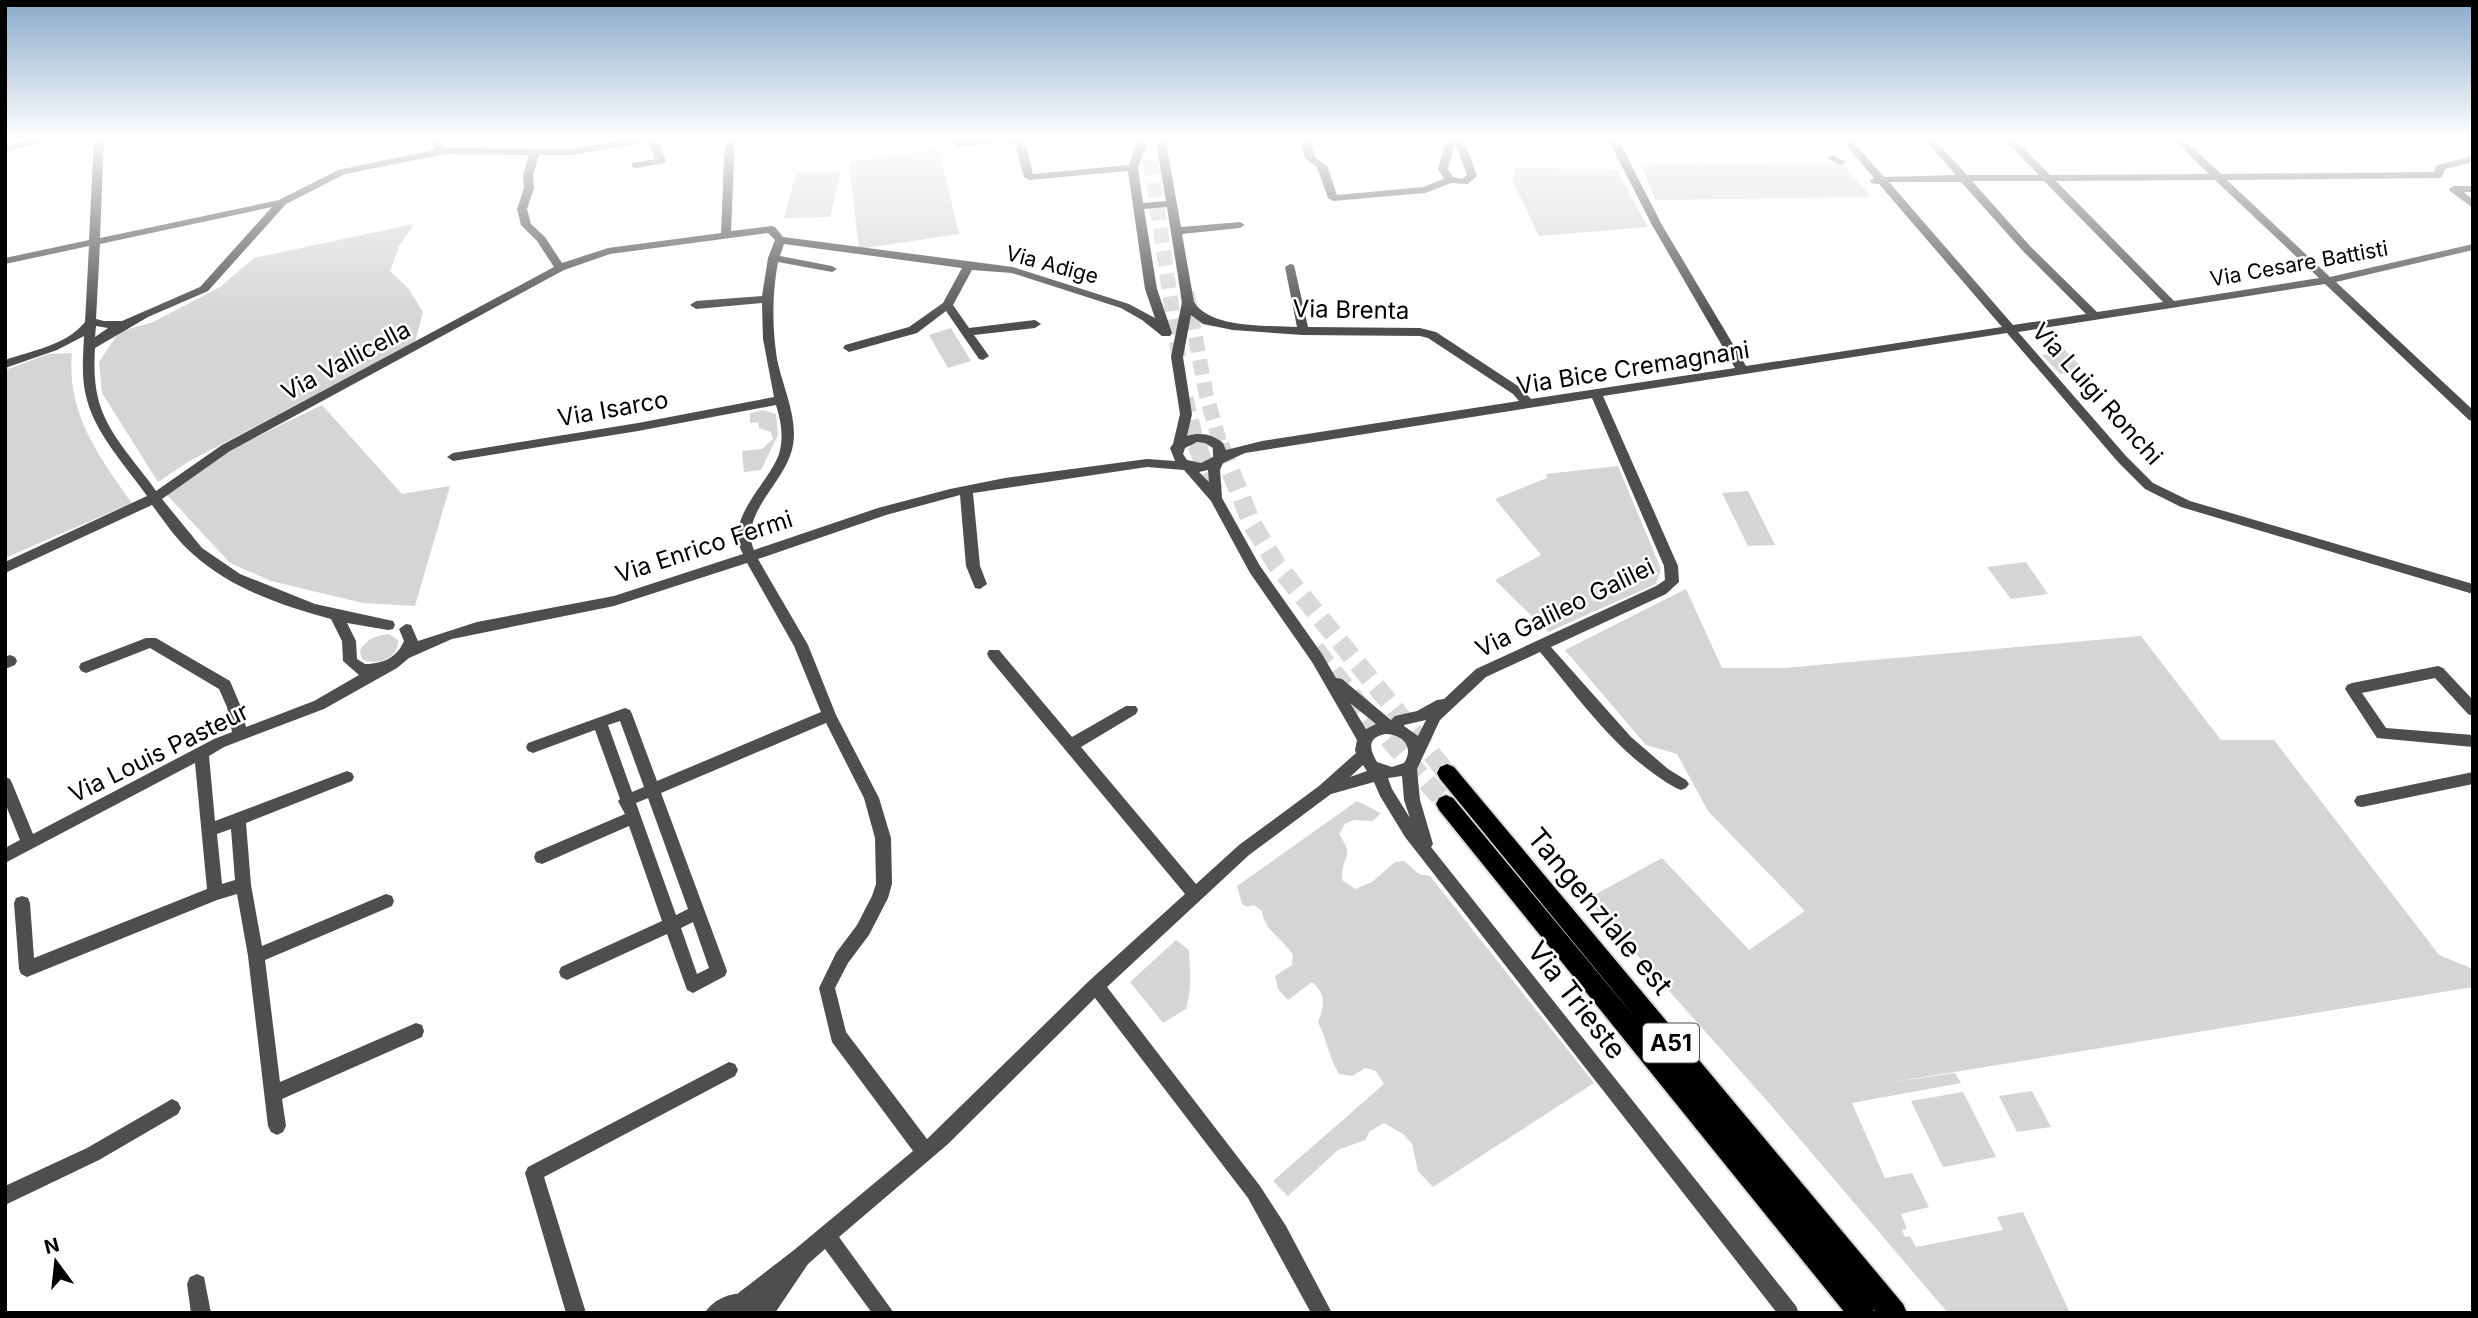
<svg xmlns="http://www.w3.org/2000/svg" width="2478" height="1318" font-family="Inter,sans-serif">
<style>
.green{fill:#d5d5d5}
.lines{fill:none;stroke-linecap:round;stroke-linejoin:round}
.highway-tunnel-far1{stroke:#d9d9d9;stroke-width:15;stroke-dasharray:15 8;stroke-linecap:butt}
.highway-tunnel{stroke:#d9d9d9;stroke-width:19;stroke-dasharray:19 10;stroke-linecap:butt}
.highway-casing{stroke:#dbdbdb;stroke-width:4}
.minor{fill:#4e4e4e;fill-rule:evenodd}
.highway{fill:#000;fill-rule:evenodd}
.labels{text-anchor:middle;stroke-width:5;stroke-linejoin:round;paint-order:stroke}
.far-street-label{font-size:21px;fill:#000;stroke:#fff}
.shield{fill:#fff;stroke:#4c4c4c;stroke-width:2}
.shield-label{font-size:23px;font-weight:bold;fill:#000}
.street-label{font-size:24px;fill:#000;stroke:#fff}
.near-street-label{font-size:28px;fill:#000;stroke:#fff}
</style>
<rect width="100%" height="100%" fill="#fff"/>
<g class="green">
<polygon points="939,149 959,234 859,249 849,162"/>
<polygon points="1841,162 1871,197 1656,200 1641,165"/>
<polygon points="1515,168 1616,169 1648,227 1539,236 1513,182"/>
<polygon points="841,171 830,217 784,218 796,172"/>
<polygon points="414,224 399,246 390,271 408,288 423,312 415,342 188,462 158,482 102,393 99,362 119,332 153,322 220,287 254,258"/>
<polygon points="951,328 971,361 948,368 929,335"/>
<polygon points="2059,344 2084,370 2060,374 2042,355 2056,353 2051,347"/>
<path d="M72 353C66 412 99 457 132 503L5 558V370L49 354Z"/>
<polygon points="322,405 402,494 450,486 415,606 363,603 271,581 230,563 167,495 234,448"/>
<polygon points="763,410 776,414 778,435 761,470 744,472 742,451 762,449 773,439 771,432 759,428 758,422 750,423 750,413"/>
<polygon points="1618,466 1661,569 1656,584 1548,632 1495,580 1541,555 1495,499 1547,478 1546,474"/>
<polygon points="1748,491 1775,545 1748,546 1722,493"/>
<polygon points="2026,562 2048,594 2011,599 1987,567"/>
<polygon points="1686,589 1722,668 1784,668 2141,636 2221,740 2274,740 2439,955 2473,969 2473,987 1887,1083 1955,1073 1961,1083 1852,1103 1885,1178 1912,1173 1929,1207 1901,1214 1907,1229 1902,1230 1905,1237 1910,1236 1916,1247 2003,1230 1997,1217 2023,1212 2070,1313 1948,1313 1769,1103 1587,899 1662,858 1749,950 1805,911 1708,811 1677,754 1646,745 1565,650"/>
<path d="M389 634 398 640C399 658 377 667 362 659L360 651C366 639 376 635 389 634Z"/>
<path d="M1357 801 1381 813 1373 821 1354 820 1345 824 1339 834C1356 858 1341 855 1342 880L1355 889 1372 882 1395 862 1404 861 1419 874 1430 876 1594 1083 1433 1187 1418 1171 1412 1144 1403 1134 1384 1123 1370 1131 1365 1140 1338 1150 1288 1196 1273 1181 1384 1084 1376 1071 1365 1068 1352 1076 1339 1074C1329 1058 1327 1039 1318 1022 1325 1005 1326 994 1312 982L1288 1000 1278 989 1275 976 1292 965 1293 955C1283 939 1264 930 1262 911L1254 905 1247 907 1242 904 1237 886Z"/>
<path d="M1176 940 1189 950C1190 971 1192 989 1186 1009L1163 1023 1130 982Z"/>
<polygon points="2032,1091 2051,1127 2017,1132 1999,1096"/>
<polygon points="1963,1092 1996,1157 1943,1167 1911,1101"/>
</g>
<g class="lines">
<g class="highway-tunnel-far1">
<polyline points="1147,137 1179,358"/>
<polyline points="1187,292 1206,394 1221,447"/>
<polyline points="1186,398 1198,447"/>
</g>
<g class="highway-tunnel">
<polyline points="1197,445 1217,499"/>
<polyline points="1220,445 1252,524 1277,565 1447,773"/>
<polyline points="1315,649 1370,718 1446,804"/>
</g>
<defs>
<polygon id="highway" points="1447,764 1454,767 1903,1304 1907,1313 1877,1313 1873,1309 1875,1313 1845,1313 1439,810 1436,804 1439,798 1446,795 1453,798 1638,1021 1440,779 1437,773 1440,767"/>
</defs>
<use href="#highway" class="highway-casing"/>
<g class="minor">
<polygon points="43,137 61,137 5,152 5,146"/>
<path d="M94 137H104L100 238 279 200 338 170 435 150 428 137H438L442 146 446 148 571 149 643 137H666L658 140 666 161 665 163 636 168 632 167V163L655 159 649 142 571 155H539L533 176 534 188 527 209 531 224 545 237 562 263 608 248 721 233 725 137H735L731 231 771 226 775 227 783 237 1013 267 1129 304 1155 318 1145 289 1128 171 1029 180 1024 177 1016 147 1008 142 958 147 945 137H956L960 141 1014 137 1026 146 1033 174 1129 165 1139 137H1149L1138 168 1143 203 1166 201 1155 137H1165L1181 227 1240 222 1245 225 1240 228 1182 234 1194 302C1211 329 1266 325 1297 327L1285 267 1290 264 1294 265 1308 327 1420 328 1436 332 1521 388 1531 399 1735 368 1652 225 1607 137H1617L1662 225 1746 366 2002 327 1879 184 1871 183 1870 181 1874 178 1839 137H1849L1884 177 1956 175 1922 137H1932L1967 175H2039L2002 137H2013L2050 175 2209 174 2171 137H2182L2221 174 2434 172 2437 165 2473 156V162L2445 169 2442 177 2438 178 2227 180 2330 277 2473 244V250L2336 282 2473 410V421L2469 420 2325 284 2018 332 2126 456 2153 483 2190 501 2473 584V594L2181 507 2145 489 2118 462 2007 333 1603 396 1678 566 1679 582 1666 594 1551 647 1631 737 1668 769 1686 780 1689 784 1686 788 1681 790 1676 788C1619 756 1581 701 1540 652L1486 677 1440 720 1417 769 1420 800 1433 844 1431 847 1796 1306 1799 1313H1777L1405 837 1380 796 1374 782 1331 794 1249 855 1107 987 1260 1186 1286 1226 1332 1313H1311L1248 1198 1095 998 948 1144 839 1237 894 1313H872L825 1249 808 1264 775 1313H705C710 1303 726 1294 737 1294L794 1250 913 1151 832 1042 819 988 836 953 857 925 872 896 876 884 875 838 864 798 826 723 661 793 727 971 725 976 693 993 687 990 667 934 567 980 561 977 559 972 561 967 662 921 629 826 542 864 536 862 534 857 536 852 625 814 618 801 620 799 595 730 533 753 528 751 526 747 528 743 625 708 630 710 632 714 657 781 821 712 794 646 747 563 614 606 452 639 409 658 397 668 324 709 224 747 209 756 215 821 347 771 352 773 354 777 352 781 246 823 251 885 262 946 386 894 392 896 394 901 392 906 265 960 280 1082 416 1023 422 1025 424 1031 422 1037 282 1099 286 1126 283 1132 277 1135 271 1132 268 1126 248 956 237 894 217 900 27 977 21 974 19 969 14 903 16 898 22 896 28 898 30 903 34 958 207 889 195 763 5 863V848L20 840 5 803V777L10 779 12 783 33 834 214 739 232 732 227 707 219 689 150 648 86 673 81 671 79 667 81 663 146 638H156L230 681 241 707 246 727 314 701 359 675 343 661 342 641 331 619C283 606 232 589 194 555 177 541 165 522 152 505L5 573V562L147 496C126 466 97 436 87 400 81 380 83 357 84 336L57 350 5 368V360C31 351 67 345 85 322L89 246 5 264V258L89 240ZM445 154 529 155 523 176 524 188 517 209 521 225 537 241 554 267 222 445 156 491C136 462 106 433 98 398 94 382 94 364 95 348L148 317 208 291 286 204 345 174ZM2215 180 2319 278 2174 301 2056 181ZM1972 181H2044L2163 302 2097 312 2030 246ZM1889 182H1961L2022 250 2086 314 2013 325ZM272 207 200 287 122 321H104L96 319 100 244ZM1167 207 1182 302 1171 357 1180 414 1173 444 1170 448 1175 461 1147 459 1005 478 950 489 878 508 754 550C739 516 782 484 791 453 801 423 783 389 777 359 772 326 772 295 778 262L832 272 837 269 832 266 780 256 784 244 962 268 943 303 909 327 845 345 843 348 849 352 917 333 946 311 979 359 983 360 989 356 974 335 1035 328 1041 324 1035 320 969 328 953 305 972 270 1012 273 1121 308 1142 320 1162 336H1170L1172 333 1157 289 1144 209ZM768 233 775 240 768 258 762 296 696 301 690 305 696 309 762 303 763 339 774 397 638 423 453 453 447 457 453 461 638 431 776 405C781 421 784 437 779 454 768 485 723 519 743 554L614 596 477 622 418 641 411 625 406 624 399 629 404 641C397 658 382 664 365 664L357 659 356 641 347 623 388 630 393 629 395 625 393 621 315 604 240 574 202 548 162 499 230 451 564 270 610 254ZM1191 315 1203 324 1233 330 1303 335 1420 336 1428 338 1513 394 1519 401 1262 441 1226 450 1223 443C1212 434 1201 432 1187 436L1192 414 1183 357ZM96 326 108 328 95 337ZM1592 398 1664 566 1665 580 1656 586 1476 669 1444 699 1437 700 1417 711 1395 716 1391 720 1342 679 1336 678 1322 654 1260 566 1222 498 1220 470 1223 463 1245 453ZM1197 442 1205 443 1213 448V457L1201 463 1187 460 1183 454 1185 448ZM1147 467 1184 470 1211 501 1250 573 1312 662 1357 740 1355 750 1356 753 1319 786 1239 845 1196 884 1081 747 1136 714 1138 710 1136 706H1126L1072 737 999 650H989L987 654 989 658 1185 894 1090 980 927 1139 846 1032 835 988 848 963 869 935 888 898 892 884 891 838 879 798 836 715 808 645 758 559 886 515 960 495 966 566 975 588 980 589 987 584 980 566 973 493ZM1208 470 1209 482 1199 472ZM1350 703 1376 724 1366 729ZM1426 720 1418 736 1404 726V725ZM620 721 644 787 632 792 608 725ZM1385 734C1402 734 1415 747 1404 763L1392 767 1377 762C1370 750 1366 738 1385 734ZM1363 765 1367 771 1350 777ZM1402 776 1404 800 1410 818 1392 789 1388 778ZM648 798 688 909 676 915 636 803ZM231 829 235 880 222 884 217 834ZM693 922 709 968 697 974 681 928Z"/>
<path d="M1299 137H1309L1315 157 1327 166 1337 195 1423 187 1444 179 1438 169 1447 137H1463L1477 176 1468 184 1451 183 1425 193 1333 201 1328 198 1317 167 1305 158ZM1455 143 1467 175 1462 179 1453 177 1448 169Z"/>
<polygon points="1832,155 1846,162 1841,165 1827,158"/>
<polygon points="2454,186 2473,186 2473,192 2464,192 2473,200 2473,208 2450,191 2449,189"/>
<polygon points="10,655 15,657 17,661 15,665 5,669 5,657"/>
<polygon points="2438,666 2443,668 2473,700 2473,716 2468,714 2435,678 2362,693 2386,728 2473,735 2473,747 2377,738 2345,689 2347,685 2352,683"/>
<polygon points="2473,772 2473,784 2362,807 2357,806 2354,801 2357,796 2362,795"/>
<polygon points="729,1062 735,1064 738,1070 735,1076 544,1177 586,1313 566,1313 525,1173 528,1167"/>
<polygon points="172,1099 178,1102 181,1108 178,1114 99,1160 5,1205 5,1186 87,1148"/>
<polygon points="197,1274 204,1277 211,1313 191,1313 187,1284 190,1277"/>
</g>
<use href="#highway" class="highway"/>
</g>
<linearGradient id="sky" x2="0" y2="1"><stop stop-color="#89aaca"/><stop offset="0.43" stop-color="#fff"/><stop offset="1" stop-color="#fff" stop-opacity="0"/></linearGradient>
<rect width="2478" height="322" fill="url(#sky)"/>
<g class="labels">
<g class="far-street-label">
<text transform="translate(2299 264) rotate(-10)" y="7">Via Cesare Battisti</text>
<text transform="translate(1052 265) rotate(15)" y="7">Via Adige</text>
</g>
<rect class="shield" x="1643" y="1023.5" width="56" height="39" rx="5"/>
<g class="shield-label">
<text x="1671" y="1051">A51</text>
</g>
<g class="street-label">
<text transform="translate(1351 310) rotate(1)" y="8">Via Brenta</text>
<text transform="translate(346 361) rotate(-28)" y="8">Via Vallicella</text>
<text transform="translate(1633 368) rotate(-9)" y="8">Via Bice Cremagnani</text>
<text transform="translate(2097 394) rotate(48)" y="8">Via Luigi Ronchi</text>
<text transform="translate(613 409) rotate(-10)" y="8">Via Isarco</text>
<text transform="translate(704 547) rotate(-18)" y="8">Via Enrico Fermi</text>
<text transform="translate(1565 608) rotate(-26)" y="8">Via Galileo Galilei</text>
<text transform="translate(159 753) rotate(-26)" y="8">Via Louis Pasteur</text>
</g>
<g class="near-street-label">
<text transform="translate(1600 911) rotate(50)" y="10">Tangenziale est</text>
<text transform="translate(1577 1000) rotate(52)" y="10">Via Trieste</text>
</g>
</g>
<rect width="2478" height="1318" fill="none" stroke="#000000" stroke-width="14"/>
<g transform="translate(56 1262) rotate(345)" stroke="#ffffff" stroke-width="5" paint-order="stroke">
<path d="M0-5L12 26L0 18L-12 26Z" fill="#000000"/>
<text y="-10" font-size="19" font-weight="bold" text-anchor="middle" fill="#000000">N</text>
</g>
</svg>
